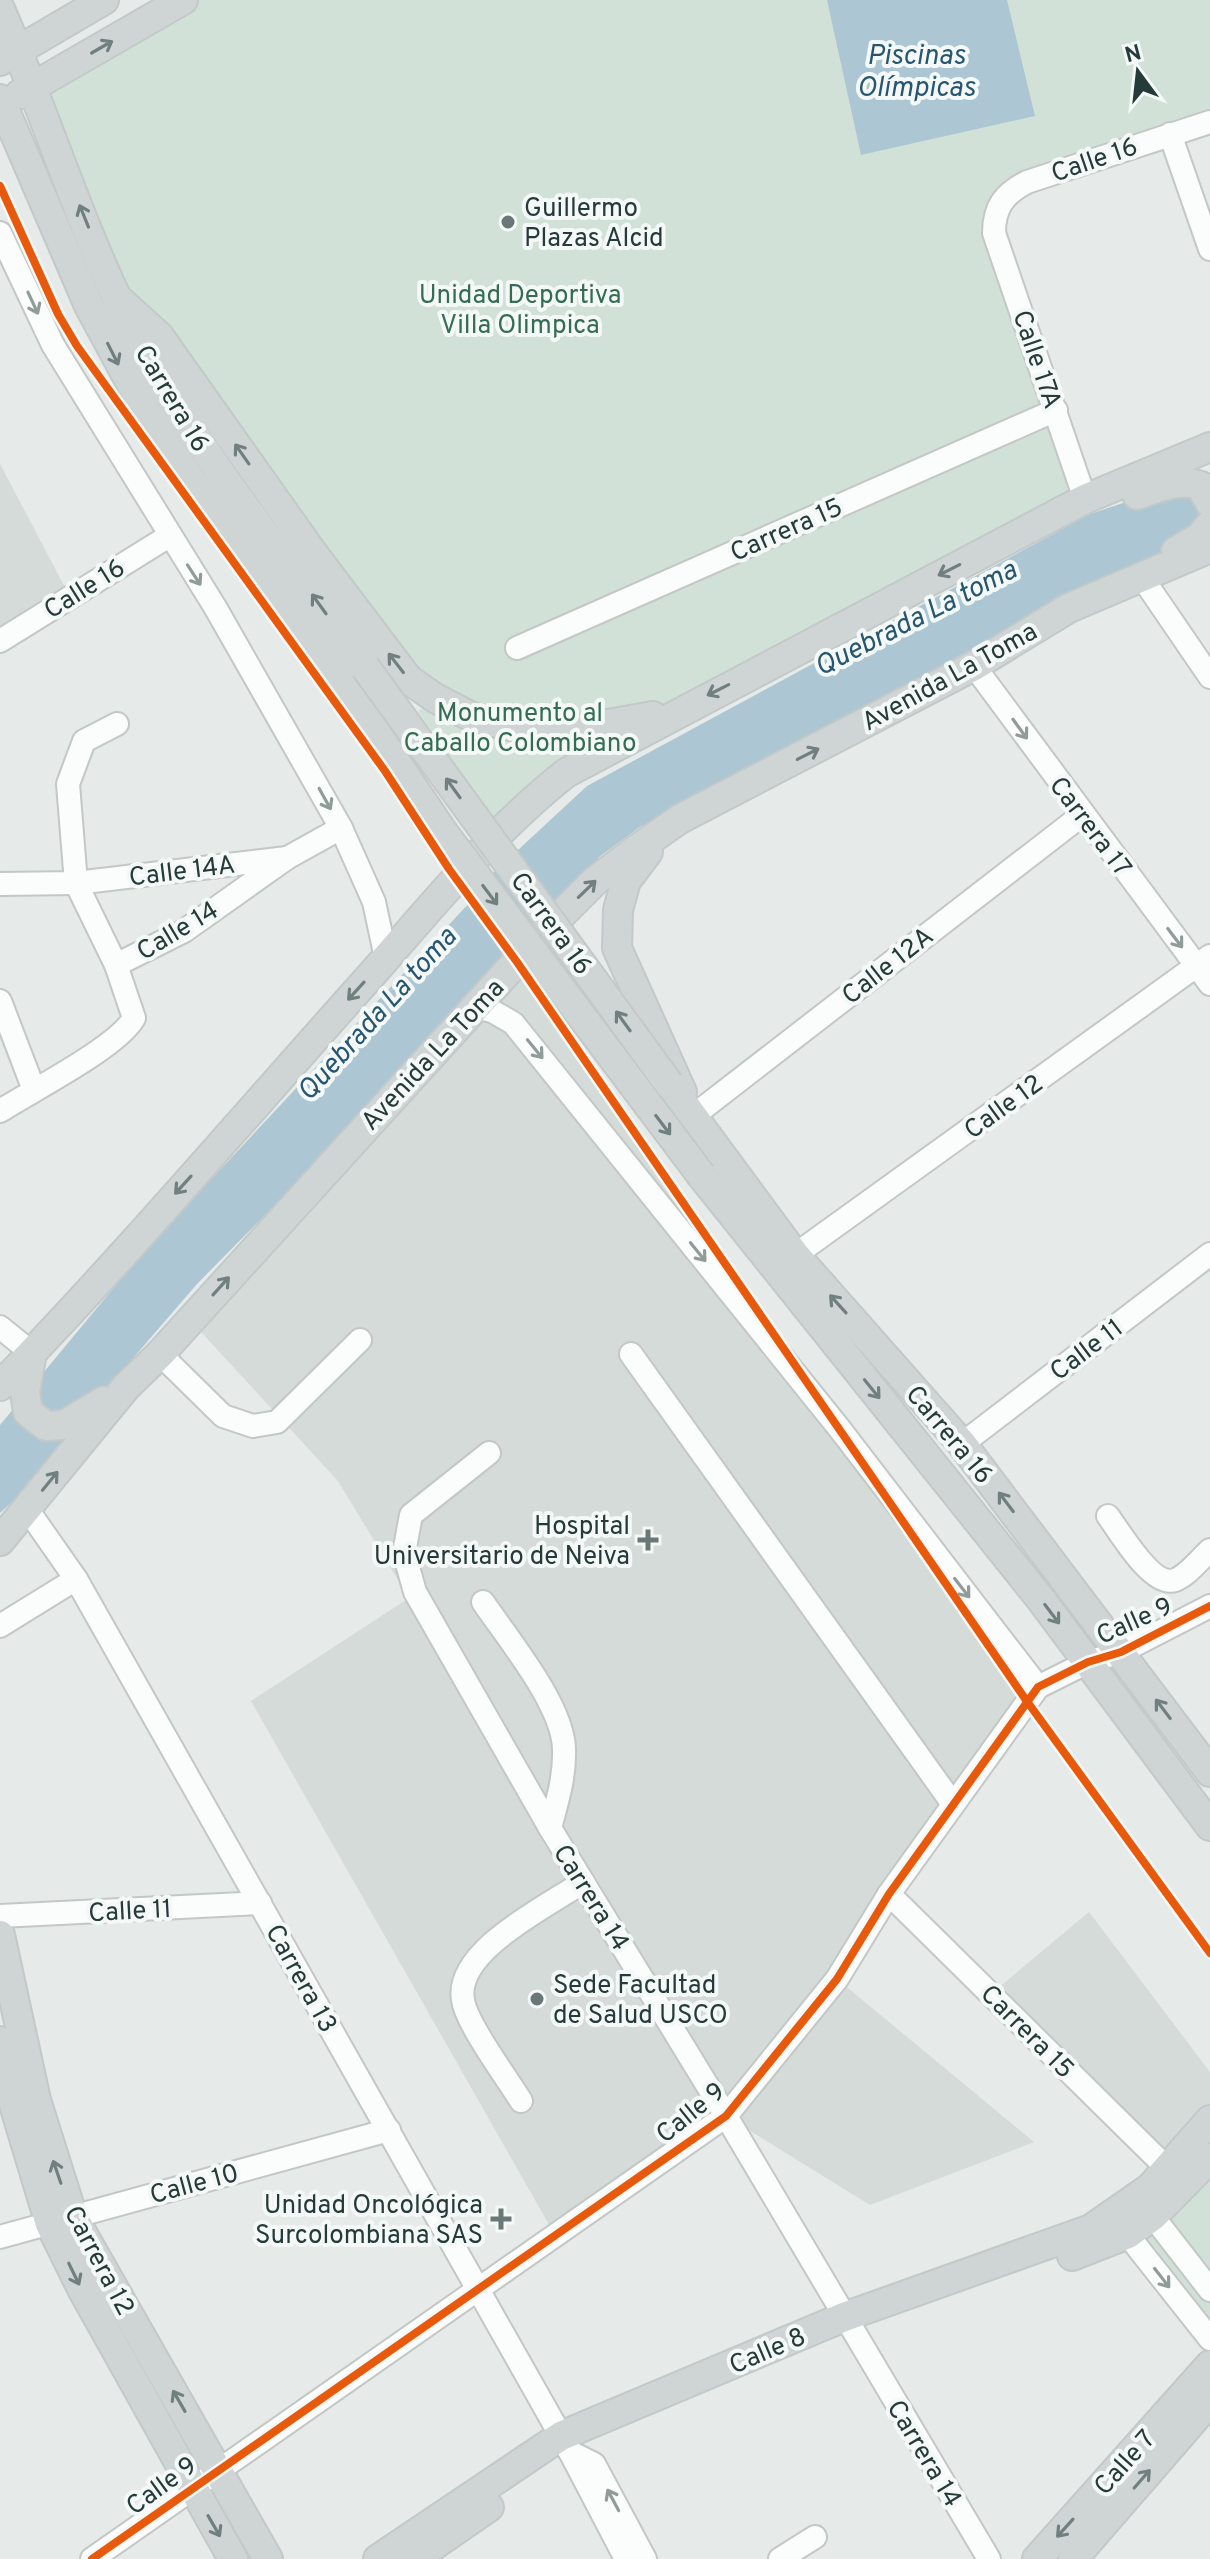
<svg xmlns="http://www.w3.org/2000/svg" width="1210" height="2559" font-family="Overpass,sans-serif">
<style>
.built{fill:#d4dbd9}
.green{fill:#d1e1d8}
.water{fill:#acc7d3}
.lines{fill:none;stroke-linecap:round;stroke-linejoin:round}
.minor-casing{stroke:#c3c7c5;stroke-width:26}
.major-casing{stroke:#c2c9c8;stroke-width:32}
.minor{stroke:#fbfcfc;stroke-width:22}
.major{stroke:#cfd5d4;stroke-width:28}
.major-bridge-casing{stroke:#c2c9c8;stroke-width:32;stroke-linecap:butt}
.major-bridge{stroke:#cfd5d4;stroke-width:28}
.cycleway-casing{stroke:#f4f8f7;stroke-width:13}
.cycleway{stroke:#e8590c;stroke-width:8}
.oneway{stroke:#71807f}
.oneway2{stroke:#909c9a}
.poi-dot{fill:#697876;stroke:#f4f8f7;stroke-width:3}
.labels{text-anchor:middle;stroke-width:8;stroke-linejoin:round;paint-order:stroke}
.street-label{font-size:26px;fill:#253b39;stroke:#f4f8f7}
.poi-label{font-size:26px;fill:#253b39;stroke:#f4f8f7;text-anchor:start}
.park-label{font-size:26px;fill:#356d54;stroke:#f4f8f7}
.water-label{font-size:28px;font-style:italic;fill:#275770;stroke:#f4f8f7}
</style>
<rect width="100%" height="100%" fill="#e6eae8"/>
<g class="built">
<polygon points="0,464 70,597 0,641"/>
<polygon points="517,962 1031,1695 837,1979 1034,2142 870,2205 726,2116 555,2235 251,1701 409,1598 338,1481 190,1320"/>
<polygon points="1089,1912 1210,2072 1210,2120 1168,2169 991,1994"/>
</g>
<g class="green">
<polygon points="183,0 1210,0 1210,122 1027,182 994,218 1081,494 851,618 499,829 418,711 435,699 117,298 34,85"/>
<polygon points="1210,2120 1210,2339 1128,2234"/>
</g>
<g class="water">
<polygon points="827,0 1007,0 1035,116 861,155"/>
<polygon points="1210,474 1210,544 1143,566 970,650 640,827 599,857 541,935 197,1284 84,1415 31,1484 0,1513 0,1425 145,1250 472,900 492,874 587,786 1090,514"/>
</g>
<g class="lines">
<defs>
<g id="minor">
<polyline points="1170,134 1210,249"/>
<polyline points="0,233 53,345 215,607 341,828 374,902 386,958"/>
<path d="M1085 499 994 233C994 207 1004 194 1027 182L1210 122"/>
<polyline points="1141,576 1210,677"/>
<polyline points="0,641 169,536"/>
<polyline points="517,648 1056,410"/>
<polyline points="974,666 1210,984"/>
<polyline points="0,884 76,883 287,858"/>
<polyline points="116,965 184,931 287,858 341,828"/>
<polyline points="0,1001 34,1090"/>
<polyline points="473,1007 492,1011 513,1023 839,1428 1038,1687"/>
<path d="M0 1111C31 1091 118 1047 134 1018L116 965 76 883 68 784 84 741 117 724"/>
<polyline points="693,1116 1082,815"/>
<polyline points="795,1255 1210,956"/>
<polyline points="0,1327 32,1353"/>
<polyline points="160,1354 223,1416 253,1426 277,1422 360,1340"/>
<polyline points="631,1354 953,1804"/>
<polyline points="962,1444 1210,1254"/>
<polyline points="489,1453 411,1515 404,1553 415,1592 550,1828 726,2116 989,2559"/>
<polyline points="27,1509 76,1579 570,2452 626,2559"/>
<path d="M1108 1516C1120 1532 1152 1588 1175 1580 1187 1576 1200 1559 1210 1550"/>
<path d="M483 1602C508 1639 563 1705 564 1749 565 1777 557 1802 550 1828"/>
<polyline points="0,1626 76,1579"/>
<polyline points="889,1894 1179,2180"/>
<polyline points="0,1916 260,1903"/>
<path d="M521 2101C507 2078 466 2023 463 2000 454 1951 548 1906 583 1882"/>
<polyline points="1144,2205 1210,2290"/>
<polyline points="1119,2224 1210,2339"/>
<polyline points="0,2237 389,2130"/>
<polyline points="570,2452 594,2464 645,2559"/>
<polyline points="92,2559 726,2116 837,1979 889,1894 1038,1687 1088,1662 1121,1652 1210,1606"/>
<polyline points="780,2559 815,2537"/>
</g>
<g id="major">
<path d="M0 9C49 121 84 242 143 350 205 463 288 563 365 667"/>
<polyline points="0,61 104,0"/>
<polyline points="20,94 183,0"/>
<polyline points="0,99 89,306 147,413 188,476 342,682 443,832"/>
<polyline points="117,298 159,336 312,552 408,679 435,698 472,717 509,726 580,729 653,716"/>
<path d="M1137 495C1157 488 1180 477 1201 486L1210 503"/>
<polyline points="1176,551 1200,537 1210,525"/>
<polyline points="648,852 626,881 618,910 617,948 682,1092"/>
<polyline points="669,1084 795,1255 962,1444 1210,1772"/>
<polyline points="701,1175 1039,1597 1210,1826"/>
<polyline points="32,1353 25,1392 28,1412 46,1426 64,1425 104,1401"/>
<path d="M0 1386C126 1256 244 1117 365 982 430 909 489 834 566 773L1085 499 1210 447"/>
<polyline points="0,1541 126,1387 160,1354 541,935 595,881 637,849 680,819 974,666 1069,608 1210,548"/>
<polyline points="0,1935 36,2100 73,2217 268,2559"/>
<polyline points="0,2041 15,2108 50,2224 82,2289 233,2559"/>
<polyline points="1072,2256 1128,2234 1153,2216 1210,2158"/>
<polyline points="378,2559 561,2436 844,2317 1091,2229 1150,2188 1210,2120"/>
<polyline points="414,2559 489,2507"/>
<polyline points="1037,2559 1210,2365"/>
<polyline points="1073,2559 1210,2401"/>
</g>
</defs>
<use href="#minor" class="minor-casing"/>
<use href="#major" class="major-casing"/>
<use href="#minor" class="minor"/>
<use href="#major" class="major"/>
<defs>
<g id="major-bridge">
<polyline points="365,667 669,1084"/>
<polyline points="443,832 701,1175"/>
</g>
</defs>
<use href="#major-bridge" class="major-bridge-casing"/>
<use href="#major-bridge" class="major-bridge"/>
<defs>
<g id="cycleway">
<polyline points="0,186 58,314 77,346 385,771 449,869 517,962 1026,1700 1210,1953"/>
<polyline points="92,2559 726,2116 837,1979 889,1894 1038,1687 1088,1662 1121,1652 1210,1606"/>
</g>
</defs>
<use href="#cycleway" class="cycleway-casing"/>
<use href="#cycleway" class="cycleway"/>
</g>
<defs><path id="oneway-shaft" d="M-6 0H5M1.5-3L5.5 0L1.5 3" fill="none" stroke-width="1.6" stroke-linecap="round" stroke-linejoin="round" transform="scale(2)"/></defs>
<g class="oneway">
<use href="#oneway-shaft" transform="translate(102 47) rotate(-30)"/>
<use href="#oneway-shaft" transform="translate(84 216) rotate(-112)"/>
<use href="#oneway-shaft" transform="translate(113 354) rotate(63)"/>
<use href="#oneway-shaft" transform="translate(242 454) rotate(-125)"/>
<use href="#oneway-shaft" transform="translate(949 570) rotate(153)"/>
<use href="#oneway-shaft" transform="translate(319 604) rotate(-126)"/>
<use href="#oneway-shaft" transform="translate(396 663) rotate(-128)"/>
<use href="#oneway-shaft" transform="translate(718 690) rotate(153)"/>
<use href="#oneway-shaft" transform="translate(808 754) rotate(-27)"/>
<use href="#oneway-shaft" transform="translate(453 788) rotate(-126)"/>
<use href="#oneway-shaft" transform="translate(587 889) rotate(-44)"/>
<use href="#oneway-shaft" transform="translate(490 895) rotate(53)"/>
<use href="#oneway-shaft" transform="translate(356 991) rotate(132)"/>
<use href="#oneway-shaft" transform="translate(623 1021) rotate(-126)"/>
<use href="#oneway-shaft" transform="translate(663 1125) rotate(53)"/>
<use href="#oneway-shaft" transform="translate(183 1185) rotate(132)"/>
<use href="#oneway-shaft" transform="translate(221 1286) rotate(-48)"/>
<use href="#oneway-shaft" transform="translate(838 1304) rotate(-132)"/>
<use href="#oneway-shaft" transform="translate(872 1389) rotate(51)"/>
<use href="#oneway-shaft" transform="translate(50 1481) rotate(-51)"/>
<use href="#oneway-shaft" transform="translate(1006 1502) rotate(-127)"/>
<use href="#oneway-shaft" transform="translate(1052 1614) rotate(53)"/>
<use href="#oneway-shaft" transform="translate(1163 1709) rotate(-127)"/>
<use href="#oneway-shaft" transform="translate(57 2172) rotate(-109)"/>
<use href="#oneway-shaft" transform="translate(74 2274) rotate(64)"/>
<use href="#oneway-shaft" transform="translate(179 2401) rotate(-120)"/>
<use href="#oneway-shaft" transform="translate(1142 2479) rotate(-49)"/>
<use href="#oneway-shaft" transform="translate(214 2526) rotate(60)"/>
<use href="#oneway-shaft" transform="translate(1065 2528) rotate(132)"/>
</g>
<g class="oneway2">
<use href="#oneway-shaft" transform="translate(33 303) rotate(65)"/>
<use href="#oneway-shaft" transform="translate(194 575) rotate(57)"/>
<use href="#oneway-shaft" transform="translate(1020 729) rotate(54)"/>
<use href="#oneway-shaft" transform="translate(325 799) rotate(61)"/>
<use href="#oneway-shaft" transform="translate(1175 938) rotate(53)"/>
<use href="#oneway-shaft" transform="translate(535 1049) rotate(51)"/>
<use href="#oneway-shaft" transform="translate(698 1252) rotate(51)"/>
<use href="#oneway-shaft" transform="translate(962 1588) rotate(52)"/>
<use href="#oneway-shaft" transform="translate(1162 2278) rotate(52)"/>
<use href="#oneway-shaft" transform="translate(613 2500) rotate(-118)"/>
</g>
<g class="poi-dot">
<circle cx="508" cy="222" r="8"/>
<path d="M644 1528h8v8h8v8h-8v8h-8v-8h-8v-8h8z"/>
<circle cx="537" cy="1999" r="8"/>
<path d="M497 2207h8v8h8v8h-8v8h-8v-8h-8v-8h8z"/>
</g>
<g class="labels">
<g class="street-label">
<text transform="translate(1094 159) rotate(-19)" y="9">Calle 16</text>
<text transform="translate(1038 359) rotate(71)" y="9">Calle 17A</text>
<text transform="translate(173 398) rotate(59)" y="9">Carrera 16</text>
<text transform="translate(786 529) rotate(-24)" y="9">Carrera 15</text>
<text transform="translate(84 588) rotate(-32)" y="9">Calle 16</text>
<text transform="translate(949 676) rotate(-29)" y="9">Avenida La Toma</text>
<text transform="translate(1091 826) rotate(53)" y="9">Carrera 17</text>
<text transform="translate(182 870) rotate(-7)" y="9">Calle 14A</text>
<text transform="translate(552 923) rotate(54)" y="9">Carrera 16</text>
<text transform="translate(177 930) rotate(-31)" y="9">Calle 14</text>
<text transform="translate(887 965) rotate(-38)" y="9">Calle 12A</text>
<text transform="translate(432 1054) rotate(-47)" y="9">Avenida La Toma</text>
<text transform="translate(1003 1106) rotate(-36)" y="9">Calle 12</text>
<text transform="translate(1086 1349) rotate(-37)" y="9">Calle 11</text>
<text transform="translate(950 1434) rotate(50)" y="9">Carrera 16</text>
<text transform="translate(1134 1620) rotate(-24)" y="9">Calle 9</text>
<text transform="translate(592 1897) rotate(58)" y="9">Carrera 14</text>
<text transform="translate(130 1910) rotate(-3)" y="9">Calle 11</text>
<text transform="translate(302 1978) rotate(61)" y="9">Carrera 13</text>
<text transform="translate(1028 2031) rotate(45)" y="9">Carrera 15</text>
<text transform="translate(690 2112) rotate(-39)" y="9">Calle 9</text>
<text transform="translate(194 2183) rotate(-15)" y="9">Calle 10</text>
<text transform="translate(100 2260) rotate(62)" y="9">Carrera 12</text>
<text transform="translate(767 2350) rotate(-23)" y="9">Calle 8</text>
<text transform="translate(925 2453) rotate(59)" y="9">Carrera 14</text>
<text transform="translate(1124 2462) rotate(-48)" y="9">Calle 7</text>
<text transform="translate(161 2485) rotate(-36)" y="9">Calle 9</text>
</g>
<g class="poi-label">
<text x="524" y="216">Guillermo<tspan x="524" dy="30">Plazas Alcid</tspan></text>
<text x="630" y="1534" text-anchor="end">Hospital<tspan x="630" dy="30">Universitario de Neiva</tspan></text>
<text x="553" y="1993">Sede Facultad<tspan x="553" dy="30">de Salud USCO</tspan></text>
<text x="483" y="2213" text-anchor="end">Unidad Oncológica<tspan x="483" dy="30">Surcolombiana SAS</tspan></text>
</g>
<g class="park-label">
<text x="520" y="303">Unidad Deportiva<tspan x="520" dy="30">Villa Olimpica</tspan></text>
<text x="520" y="721">Monumento al<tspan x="520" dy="30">Caballo Colombiano</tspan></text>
</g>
<g class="water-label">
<text x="916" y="64">Piscinas<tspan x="916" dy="32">Olímpicas</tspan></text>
<text transform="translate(915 617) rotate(-27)" y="10">Quebrada La toma</text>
<text transform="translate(376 1013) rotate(-48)" y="10">Quebrada La toma</text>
</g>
</g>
<g transform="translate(1138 72) rotate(345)" stroke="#f4f8f7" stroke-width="6" paint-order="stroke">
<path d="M0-6L14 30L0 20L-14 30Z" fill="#253b39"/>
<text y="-12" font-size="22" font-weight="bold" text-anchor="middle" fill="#253b39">N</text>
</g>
</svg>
